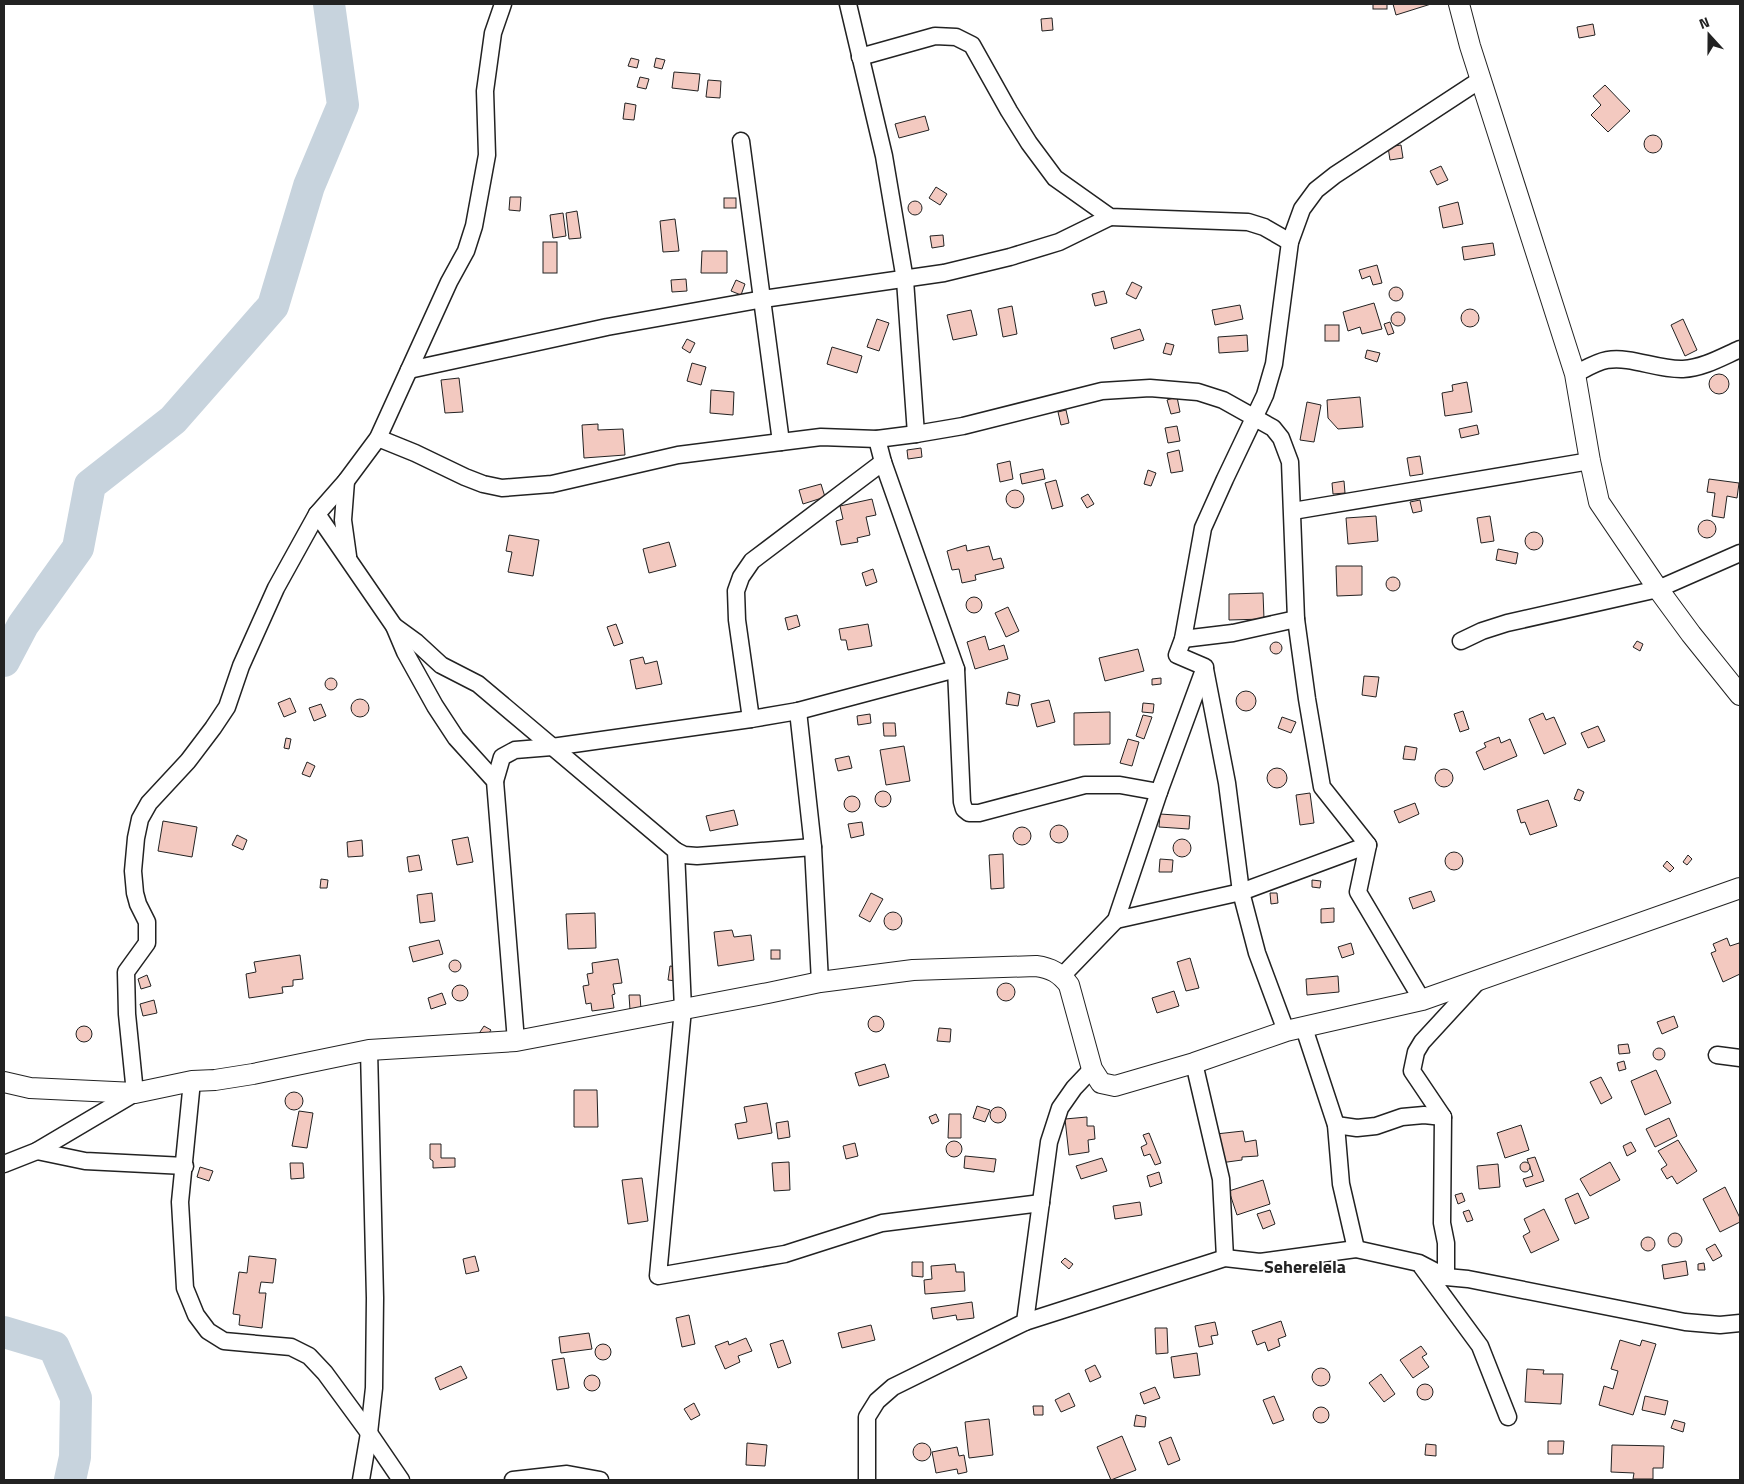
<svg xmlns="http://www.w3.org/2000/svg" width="1744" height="1484" font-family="'Titillium Web',sans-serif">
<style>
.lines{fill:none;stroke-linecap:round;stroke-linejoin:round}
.river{stroke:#c7d3dd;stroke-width:32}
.building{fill:#f3c9c0;stroke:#222}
.minor-casing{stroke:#222;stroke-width:19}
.tertiary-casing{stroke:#222;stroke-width:22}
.minor{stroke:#fff;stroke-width:16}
.tertiary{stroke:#fff;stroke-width:20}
.labels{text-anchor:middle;stroke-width:4;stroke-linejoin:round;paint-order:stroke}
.quarter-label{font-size:18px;font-weight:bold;fill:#222;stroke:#fff}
</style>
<rect width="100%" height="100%" fill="#fff"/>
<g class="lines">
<g class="river">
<polyline points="4,661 23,625 78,548 90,485 173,420 273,306 309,186 343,105 329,4"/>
<polyline points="4,1332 54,1347 76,1398 75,1457 70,1480"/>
</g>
</g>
<g class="building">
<rect x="1373" y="4" width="14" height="5"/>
<polygon points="1393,4 1431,4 1396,15"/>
<polygon points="1052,18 1053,30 1042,31 1041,19"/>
<polygon points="1593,24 1595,35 1579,38 1577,27"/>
<polygon points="631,58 639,60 637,68 628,66"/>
<polygon points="656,58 665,60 662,69 654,67"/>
<polygon points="674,72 700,74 698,91 672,88"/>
<polygon points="640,77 649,79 646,89 637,87"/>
<polygon points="708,80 721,81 720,98 706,97"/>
<polygon points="1605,85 1630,111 1608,132 1591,115 1601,105 1593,96"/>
<polygon points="625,103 636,105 634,120 623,119"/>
<polygon points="925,116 929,130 899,138 895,124"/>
<circle cx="1653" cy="144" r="9"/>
<polygon points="1401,145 1403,158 1390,160 1388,147"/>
<polygon points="1441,166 1448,180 1437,185 1430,171"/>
<polygon points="936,187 947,194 940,205 929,198"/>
<polygon points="510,197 521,197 520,211 509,210"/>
<rect x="724" y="198" width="12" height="10"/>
<circle cx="915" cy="208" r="7"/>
<polygon points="1458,202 1463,224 1443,228 1439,207"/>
<polygon points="577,211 581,238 569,239 566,213"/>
<polygon points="563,213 566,236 553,238 550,215"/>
<polygon points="675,219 679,251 663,252 660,221"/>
<polygon points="943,235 944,246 932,248 930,236"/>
<rect x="543" y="242" width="14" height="31"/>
<polygon points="1493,243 1495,255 1464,260 1462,247"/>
<polygon points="702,251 727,251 727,273 701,273"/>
<polygon points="1377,265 1382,283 1373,285 1370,276 1362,279 1359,270"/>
<polygon points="686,279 687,291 672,292 671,280"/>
<polygon points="736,280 745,284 741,295 731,291"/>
<polygon points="1132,282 1142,287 1136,299 1126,294"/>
<circle cx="1396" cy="294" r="7"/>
<polygon points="1104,291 1107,303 1095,306 1092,294"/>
<polygon points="1374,303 1382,329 1362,334 1360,327 1348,331 1343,312"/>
<polygon points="1240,305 1243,319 1215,325 1212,310"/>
<polygon points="1012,306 1017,334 1003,337 998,309"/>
<circle cx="1470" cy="318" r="9"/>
<polygon points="971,310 977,335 953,340 947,315"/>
<circle cx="1398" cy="319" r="7"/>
<polygon points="877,319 889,323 879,351 867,347"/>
<polygon points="1683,319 1697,350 1685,356 1671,325"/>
<polygon points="1390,322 1394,333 1388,335 1384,324"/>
<rect x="1325" y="325" width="14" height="16"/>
<polygon points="1140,329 1144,340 1114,349 1111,338"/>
<polygon points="1247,335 1248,351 1219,353 1218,337"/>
<polygon points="687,339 695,343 690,353 682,348"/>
<polygon points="1166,343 1174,345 1171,355 1163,353"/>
<polygon points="832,347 862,356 857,373 827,364"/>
<polygon points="1367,350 1380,353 1377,362 1365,358"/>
<polygon points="692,363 706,367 701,385 687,381"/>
<circle cx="1719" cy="384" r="10"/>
<polygon points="459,378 463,412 445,413 441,380"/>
<polygon points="1467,382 1472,412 1445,416 1442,393 1453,391 1452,385"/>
<polygon points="711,390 734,392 733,415 710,413"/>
<polygon points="1177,397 1180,412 1171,414 1167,400"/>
<polygon points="1360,397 1363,427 1338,429 1328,418 1327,400"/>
<polygon points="1307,402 1321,405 1314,442 1300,440"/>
<polygon points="1066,410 1069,423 1061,425 1058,412"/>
<polygon points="598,424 598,430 623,429 625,455 584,458 582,425"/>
<polygon points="1477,425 1479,434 1461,438 1459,429"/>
<polygon points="1177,426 1180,441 1168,443 1165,428"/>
<polygon points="921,448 922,457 908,459 907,450"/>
<polygon points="1179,450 1183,471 1171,473 1167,453"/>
<polygon points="1420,456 1423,474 1410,476 1407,458"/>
<polygon points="1010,461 1013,479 1000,482 997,464"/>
<polygon points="1043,469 1045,479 1022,484 1020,474"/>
<polygon points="1148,470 1156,473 1151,486 1144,484"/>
<polygon points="1709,479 1739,483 1737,498 1727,496 1724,518 1712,516 1715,493 1707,492"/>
<polygon points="1056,480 1063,506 1052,509 1045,483"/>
<polygon points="1344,481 1345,493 1333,494 1332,483"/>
<polygon points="821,484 825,497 803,504 799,490"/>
<circle cx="1015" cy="499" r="9"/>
<polygon points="1088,494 1094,504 1087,508 1081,498"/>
<polygon points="872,499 876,515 866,517 870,535 857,538 858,542 841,545 836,521 843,519 840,506"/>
<polygon points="1420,500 1422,511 1413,513 1410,502"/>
<polygon points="1376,516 1378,541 1348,544 1346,518"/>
<polygon points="1490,516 1494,541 1481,543 1477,518"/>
<circle cx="1707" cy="529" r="9"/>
<circle cx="1534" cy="541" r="9"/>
<polygon points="509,535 539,540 533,576 508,572 512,552 506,551"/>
<polygon points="669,542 676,566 649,573 643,549"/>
<polygon points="966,545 967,551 989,546 993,560 1001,558 1004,568 975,575 976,580 962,583 959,569 952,570 947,551"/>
<polygon points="1498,549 1518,553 1516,564 1496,560"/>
<polygon points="1336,566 1362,566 1362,595 1337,596"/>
<polygon points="873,569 877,582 866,586 862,573"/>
<circle cx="1393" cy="584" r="7"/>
<polygon points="1263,593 1264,619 1229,620 1229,594"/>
<circle cx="974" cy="605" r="8"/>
<polygon points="1008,607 1019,631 1006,637 995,613"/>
<polygon points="797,615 800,626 788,630 785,618"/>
<polygon points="616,624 623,643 614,646 607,627"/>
<polygon points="868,624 872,646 848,650 846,640 841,640 839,629"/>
<polygon points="985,636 989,650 1004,645 1008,659 975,669 967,642"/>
<polygon points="1637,641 1643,644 1640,651 1633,647"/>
<circle cx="1276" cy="648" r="6"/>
<polygon points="1138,649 1144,671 1105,681 1099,658"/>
<polygon points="643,657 645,664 657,661 662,684 636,689 630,660"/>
<polygon points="1364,676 1379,677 1376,697 1362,695"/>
<circle cx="331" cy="684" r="6"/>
<polygon points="1161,678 1161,684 1152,685 1152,679"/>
<circle cx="1246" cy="701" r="10"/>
<polygon points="1008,692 1020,695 1018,706 1006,704"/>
<polygon points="290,698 296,712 284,717 278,703"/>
<circle cx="360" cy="708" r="9"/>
<polygon points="1049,700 1055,722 1037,727 1031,704"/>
<polygon points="1143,703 1154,704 1153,713 1142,712"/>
<polygon points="321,704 326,716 314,721 309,708"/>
<polygon points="1463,711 1469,729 1460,732 1454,714"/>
<polygon points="1110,712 1110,744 1074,745 1074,713"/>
<polygon points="1543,713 1546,720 1554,717 1566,744 1544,754 1529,719"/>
<polygon points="870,714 871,723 858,725 857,716"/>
<polygon points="1143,715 1152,717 1144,739 1136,736"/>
<polygon points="1282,717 1296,722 1291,733 1278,728"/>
<polygon points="883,723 895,723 896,736 884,736"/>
<polygon points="1598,726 1605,741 1588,748 1581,733"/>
<polygon points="1499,737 1501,743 1510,739 1517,756 1484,770 1476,752 1486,747 1484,743"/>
<polygon points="286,738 291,739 289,749 284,748"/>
<polygon points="1128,739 1139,742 1132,766 1120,763"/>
<polygon points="904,746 910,781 886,785 880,750"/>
<polygon points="1405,746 1417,748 1415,760 1403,759"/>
<polygon points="849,756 852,768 838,771 835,759"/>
<polygon points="307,762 315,766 310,777 302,774"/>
<circle cx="1277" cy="778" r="10"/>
<circle cx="1444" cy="778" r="9"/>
<polygon points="1578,789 1584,792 1580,801 1574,799"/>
<circle cx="883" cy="799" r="8"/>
<polygon points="1310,793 1314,823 1300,825 1296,795"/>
<circle cx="852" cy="804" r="8"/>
<polygon points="1548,800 1557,826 1530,835 1525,822 1521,823 1517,810"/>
<polygon points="1415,803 1419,814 1399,823 1394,811"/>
<polygon points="734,810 738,825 710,831 706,816"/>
<polygon points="1160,814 1190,816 1189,829 1159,827"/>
<polygon points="163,821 197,827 192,857 158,851"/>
<polygon points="862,822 864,835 851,838 848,824"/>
<circle cx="1059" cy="834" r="9"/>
<circle cx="1022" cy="836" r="9"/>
<polygon points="237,835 247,840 243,850 232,845"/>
<polygon points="468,837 473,862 457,865 452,840"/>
<circle cx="1182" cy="848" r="9"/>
<polygon points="362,840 363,856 348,857 347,842"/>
<circle cx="1454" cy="861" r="9"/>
<polygon points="1003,854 1004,888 991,889 989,855"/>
<polygon points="419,855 422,870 409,872 407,857"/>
<polygon points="1688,855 1692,859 1687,865 1683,862"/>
<polygon points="1160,859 1173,860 1172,872 1159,872"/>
<polygon points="1667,861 1674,868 1670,872 1663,866"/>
<polygon points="321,879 328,880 327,888 320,888"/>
<polygon points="1312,880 1321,881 1320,888 1312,887"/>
<polygon points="1431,891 1435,901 1413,909 1409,898"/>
<polygon points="432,893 435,921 420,923 417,895"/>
<polygon points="871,893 883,899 870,922 859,916"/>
<polygon points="1270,893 1277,893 1278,903 1271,904"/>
<polygon points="1334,908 1334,922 1321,923 1321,909"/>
<circle cx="893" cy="921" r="9"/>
<polygon points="595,913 596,948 568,949 566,914"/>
<polygon points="732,930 734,937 751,935 754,960 718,966 714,932"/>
<polygon points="1727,938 1730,946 1739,943 1740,946 1740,974 1723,982 1711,953 1716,951 1713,944"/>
<polygon points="439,940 443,954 413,962 409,947"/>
<polygon points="1351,943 1354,954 1342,958 1338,947"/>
<rect x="771" y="950" width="9" height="9"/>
<polygon points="300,955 303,979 293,980 293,986 282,987 283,993 249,998 246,974 256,972 254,962"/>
<polygon points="1190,958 1199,988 1186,991 1177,962"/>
<polygon points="618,959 622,983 613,984 615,994 612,995 614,1008 592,1011 591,1003 586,1004 583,986 589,985 587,974 593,973 592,963"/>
<circle cx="455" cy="966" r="6"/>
<polygon points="670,966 678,967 676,981 668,980"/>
<polygon points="147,975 151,986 141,989 138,979"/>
<polygon points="1338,976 1339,992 1307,995 1306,979"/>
<circle cx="1006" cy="992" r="9"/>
<circle cx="460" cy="993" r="8"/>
<polygon points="1174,991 1179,1006 1157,1013 1152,998"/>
<polygon points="442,993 446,1004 431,1009 428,998"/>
<polygon points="629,995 640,995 641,1010 630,1010"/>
<polygon points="154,1000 157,1013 143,1016 140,1004"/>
<polygon points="1674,1016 1678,1027 1662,1034 1657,1022"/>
<circle cx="876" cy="1024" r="8"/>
<polygon points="484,1026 491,1030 485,1039 478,1035"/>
<circle cx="84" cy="1034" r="8"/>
<polygon points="939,1028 951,1029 950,1042 937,1041"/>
<polygon points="1628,1044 1630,1053 1619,1054 1618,1045"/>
<circle cx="1659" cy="1054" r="6"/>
<polygon points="1624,1061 1626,1069 1619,1071 1617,1063"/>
<polygon points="885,1064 889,1077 859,1086 855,1073"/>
<polygon points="1656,1070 1671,1103 1645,1115 1631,1081"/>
<polygon points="1601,1077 1612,1098 1601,1104 1590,1082"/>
<polygon points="574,1090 597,1090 598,1127 574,1127"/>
<circle cx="294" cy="1101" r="9"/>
<polygon points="767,1103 772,1133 738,1139 735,1124 747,1122 744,1107"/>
<polygon points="977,1106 990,1110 985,1122 973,1118"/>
<circle cx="998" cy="1115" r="8"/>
<polygon points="299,1111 313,1113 307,1148 292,1146"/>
<polygon points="936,1114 939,1121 932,1124 929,1117"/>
<polygon points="949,1114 961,1114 961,1138 948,1138"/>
<polygon points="1087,1117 1087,1126 1094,1126 1095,1139 1088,1140 1089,1152 1069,1155 1065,1119"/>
<polygon points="1669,1118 1677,1136 1655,1147 1646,1129"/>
<polygon points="788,1121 790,1137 778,1139 776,1123"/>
<polygon points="1521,1125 1529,1150 1505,1158 1497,1133"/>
<polygon points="1243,1131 1245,1142 1256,1140 1258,1156 1242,1157 1242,1160 1220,1163 1216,1134"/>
<polygon points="1149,1133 1161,1163 1155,1165 1150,1154 1144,1156 1141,1147 1147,1144 1143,1135"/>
<polygon points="1678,1140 1697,1171 1677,1184 1672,1176 1667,1179 1661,1169 1667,1165 1658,1151"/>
<circle cx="954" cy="1149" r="8"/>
<polygon points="1631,1142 1636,1151 1627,1156 1623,1146"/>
<polygon points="855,1143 858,1156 846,1159 843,1146"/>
<polygon points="430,1144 441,1144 441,1158 455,1158 455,1167 433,1168 433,1161 430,1159"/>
<polygon points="965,1156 996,1159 994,1172 964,1168"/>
<polygon points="1535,1157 1544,1181 1526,1187 1523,1179 1533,1176 1527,1159"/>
<polygon points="1102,1158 1107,1171 1081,1179 1076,1166"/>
<circle cx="1525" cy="1167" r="5"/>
<polygon points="789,1162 790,1190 774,1191 772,1163"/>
<polygon points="1610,1162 1620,1180 1590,1196 1580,1179"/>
<polygon points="290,1163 303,1163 304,1178 291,1179"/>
<polygon points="1498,1164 1500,1187 1479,1189 1477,1166"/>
<polygon points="200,1167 213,1171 209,1181 197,1177"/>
<polygon points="1159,1172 1162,1183 1150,1187 1147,1176"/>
<polygon points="642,1178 648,1221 628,1224 622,1180"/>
<polygon points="1263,1180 1270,1204 1237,1215 1229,1191"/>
<polygon points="1725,1187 1740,1218 1740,1222 1720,1232 1703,1199"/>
<polygon points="1462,1193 1465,1201 1458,1204 1455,1195"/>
<polygon points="1578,1193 1589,1218 1575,1224 1565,1199"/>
<polygon points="1140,1202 1142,1215 1115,1219 1113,1206"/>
<polygon points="1544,1209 1559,1240 1531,1253 1523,1236 1530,1232 1524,1219"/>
<polygon points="1270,1210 1275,1224 1263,1229 1257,1214"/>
<polygon points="1469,1210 1473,1220 1467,1222 1463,1212"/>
<circle cx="1675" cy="1240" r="7"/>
<circle cx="1648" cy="1244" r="7"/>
<polygon points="1715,1244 1722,1256 1713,1261 1706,1249"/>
<polygon points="249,1256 276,1259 273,1283 261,1282 259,1293 266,1293 262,1328 239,1325 240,1315 233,1314 239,1272 247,1273"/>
<polygon points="475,1256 479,1271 466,1274 463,1259"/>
<polygon points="1065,1258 1073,1264 1069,1269 1061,1262"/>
<polygon points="1686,1261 1688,1275 1664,1279 1662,1265"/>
<polygon points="912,1262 923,1262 923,1277 912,1276"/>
<polygon points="1704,1263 1705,1270 1698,1270 1698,1264"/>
<polygon points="955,1264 956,1272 964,1272 965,1291 925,1294 924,1280 932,1279 931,1266"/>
<polygon points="972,1302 974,1318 957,1320 956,1315 933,1319 931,1308"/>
<polygon points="689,1315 695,1344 682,1347 676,1318"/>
<polygon points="1281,1321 1286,1336 1278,1339 1280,1346 1268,1351 1265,1342 1257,1345 1252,1331"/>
<polygon points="1215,1322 1218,1335 1211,1336 1213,1344 1199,1347 1195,1326"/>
<polygon points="871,1325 875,1340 842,1348 838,1333"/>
<polygon points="1155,1328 1167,1328 1168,1353 1156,1354"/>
<polygon points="589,1333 592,1349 561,1353 559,1337"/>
<polygon points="746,1338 752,1351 738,1356 740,1362 725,1369 715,1346 728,1341 729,1345"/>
<polygon points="783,1340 791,1363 778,1368 770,1344"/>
<polygon points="1620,1340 1640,1346 1642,1340 1656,1344 1633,1415 1599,1405 1604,1386 1613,1389 1618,1371 1611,1369"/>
<circle cx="603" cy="1352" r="8"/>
<polygon points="1421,1346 1427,1354 1422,1357 1429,1367 1413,1378 1400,1360"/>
<polygon points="1197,1353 1200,1375 1174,1378 1171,1357"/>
<polygon points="564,1358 569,1388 557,1390 552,1360"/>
<polygon points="1095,1365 1101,1377 1090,1382 1085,1370"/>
<polygon points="461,1366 467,1378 440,1390 435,1378"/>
<circle cx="1321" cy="1377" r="9"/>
<polygon points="1527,1369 1544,1370 1543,1374 1563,1374 1561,1404 1525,1402"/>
<polygon points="1381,1374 1395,1394 1384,1402 1369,1383"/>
<circle cx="592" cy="1383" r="8"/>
<circle cx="1425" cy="1392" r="8"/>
<polygon points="1155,1387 1160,1398 1144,1404 1140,1393"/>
<polygon points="1069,1393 1075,1406 1061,1412 1055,1400"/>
<polygon points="1274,1396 1284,1420 1273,1424 1263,1400"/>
<polygon points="1645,1396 1668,1401 1665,1415 1642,1410"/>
<polygon points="694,1403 700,1415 691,1420 684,1409"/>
<polygon points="1033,1406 1043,1406 1043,1415 1034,1415"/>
<circle cx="1321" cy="1415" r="8"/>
<polygon points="1136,1415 1146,1417 1145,1427 1134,1426"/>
<polygon points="989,1419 993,1455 969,1458 965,1422"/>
<polygon points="1674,1420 1685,1423 1683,1432 1671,1428"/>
<polygon points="1122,1436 1136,1470 1111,1480 1097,1447"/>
<polygon points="1171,1437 1180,1460 1168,1465 1159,1442"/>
<polygon points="1548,1441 1564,1441 1563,1454 1548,1454"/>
<polygon points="747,1443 767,1445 765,1466 746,1465"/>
<circle cx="922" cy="1452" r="9"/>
<polygon points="1426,1444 1436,1445 1436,1456 1425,1455"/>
<polygon points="1612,1445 1664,1446 1663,1468 1653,1468 1653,1479 1633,1479 1634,1473 1611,1472"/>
<polygon points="957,1447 959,1456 964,1455 967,1472 958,1474 957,1469 936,1473 932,1452"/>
</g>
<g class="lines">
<defs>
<g id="minor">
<polyline points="848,4 884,156 905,280 916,434"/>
<polyline points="860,57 935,36 956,37 972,45 1009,111 1029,143 1055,178 1110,217 1248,222 1264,227 1290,242"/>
<polyline points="741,141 781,442"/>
<polyline points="409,370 607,327 763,299 944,273 1010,257 1059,242 1110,217"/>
<path d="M1575 374C1585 369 1596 362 1607 360 1632 356 1657 370 1683 369 1703 368 1722 357 1740 349"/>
<polyline points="378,438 415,453 465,477 483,484 502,488 552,484 678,455 821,437 877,439 916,434 963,426 1102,391 1150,388 1198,392 1223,400 1273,428 1281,438 1290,462 1296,619 1307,699 1322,787 1368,845 1358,892 1422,1000"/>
<polyline points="877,439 883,462 956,669 962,802 964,809 969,813 979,813 1085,785 1120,785 1159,792"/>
<polyline points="346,481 343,520 348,556"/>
<polyline points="1293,511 1590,461"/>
<polyline points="317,514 394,626 405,652 435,706 456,738 495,781 516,1041"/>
<polyline points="394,626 416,642 441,665 478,684 676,851 683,1009 658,1276 785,1254 882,1223 1041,1203"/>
<polyline points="1183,639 1233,633 1296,619"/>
<polyline points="1461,641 1482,631 1507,623 1658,589 1740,553"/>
<polyline points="1205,669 1227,783 1241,892 1257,953 1286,1031"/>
<polyline points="798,711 813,847 820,982"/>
<polyline points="751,719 737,620 736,591 741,577 752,561 883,462"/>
<polyline points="495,781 502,757 515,750 552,747 751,719 798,711 956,669"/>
<polyline points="676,851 684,855 697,856 813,847"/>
<polyline points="1116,920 1241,892 1368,845"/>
<polyline points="1062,976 1116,920 1159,792 1205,667 1177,655 1183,639 1203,528 1225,479 1265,395 1274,364 1290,242 1302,209 1316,190 1335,175 1480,80"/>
<polyline points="1304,1028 1336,1125 1341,1184 1356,1249"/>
<polyline points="1717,1055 1740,1058"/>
<polyline points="1194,1063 1221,1179 1225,1258"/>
<polyline points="192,1081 180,1202 185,1288 196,1315 208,1331 224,1341 291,1347 309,1356 325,1373 369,1433 401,1480"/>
<polyline points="1336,1125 1357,1128 1376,1126 1402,1117 1424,1115 1443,1117"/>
<polyline points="37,1151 85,1161 185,1166"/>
<polyline points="4,1164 37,1151 135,1093 127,1014 126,972 147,943 147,922 138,904 135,893 133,871 136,838 140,819 149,803 188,761 213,728 227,707 241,666 276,588 317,514 346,481 378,438 449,282 466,251 474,226 487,155 485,91 493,33 503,4"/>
<polyline points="1422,1267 1480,1346 1508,1417"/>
<polyline points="1446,1277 1446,1243 1442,1223 1443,1117 1412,1071 1416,1052 1422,1042 1480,979"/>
<polyline points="1025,1322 1225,1258 1260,1262 1356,1249 1419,1263 1446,1277 1468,1279 1685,1322 1720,1325 1740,1323"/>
<polyline points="361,1480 369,1433 374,1388 375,1298 369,1050"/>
<polyline points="513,1480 567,1474 600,1480"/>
<polyline points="867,1480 867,1417 877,1401 893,1387 1025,1322 1049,1142 1060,1108 1074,1088 1092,1069"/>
</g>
<g id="tertiary">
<polyline points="1459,4 1470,46 1575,374 1590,461 1599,502 1658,589 1691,634 1740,695"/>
<path d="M4 1082 30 1088 135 1093 192 1081 215 1080 253 1074 369 1050 516 1041 768 993 820 982 913 970 1036 966C1051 968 1060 973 1069 985L1092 1069 1101 1083 1115 1086 1194 1063 1286 1031 1422 1000 1740 888"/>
</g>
</defs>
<use href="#minor" class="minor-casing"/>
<use href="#tertiary" class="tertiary-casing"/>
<use href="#minor" class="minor"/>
<use href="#tertiary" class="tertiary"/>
</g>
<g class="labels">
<g class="quarter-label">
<text x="1305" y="1273">Seherelela</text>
</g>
</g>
<rect width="1744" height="1484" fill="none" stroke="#222222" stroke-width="10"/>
<g transform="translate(1709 35) rotate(339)" stroke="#ffffff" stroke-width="4" paint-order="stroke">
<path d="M0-4L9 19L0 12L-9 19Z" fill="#222222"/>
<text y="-8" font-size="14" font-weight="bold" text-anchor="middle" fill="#222222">N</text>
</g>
</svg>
